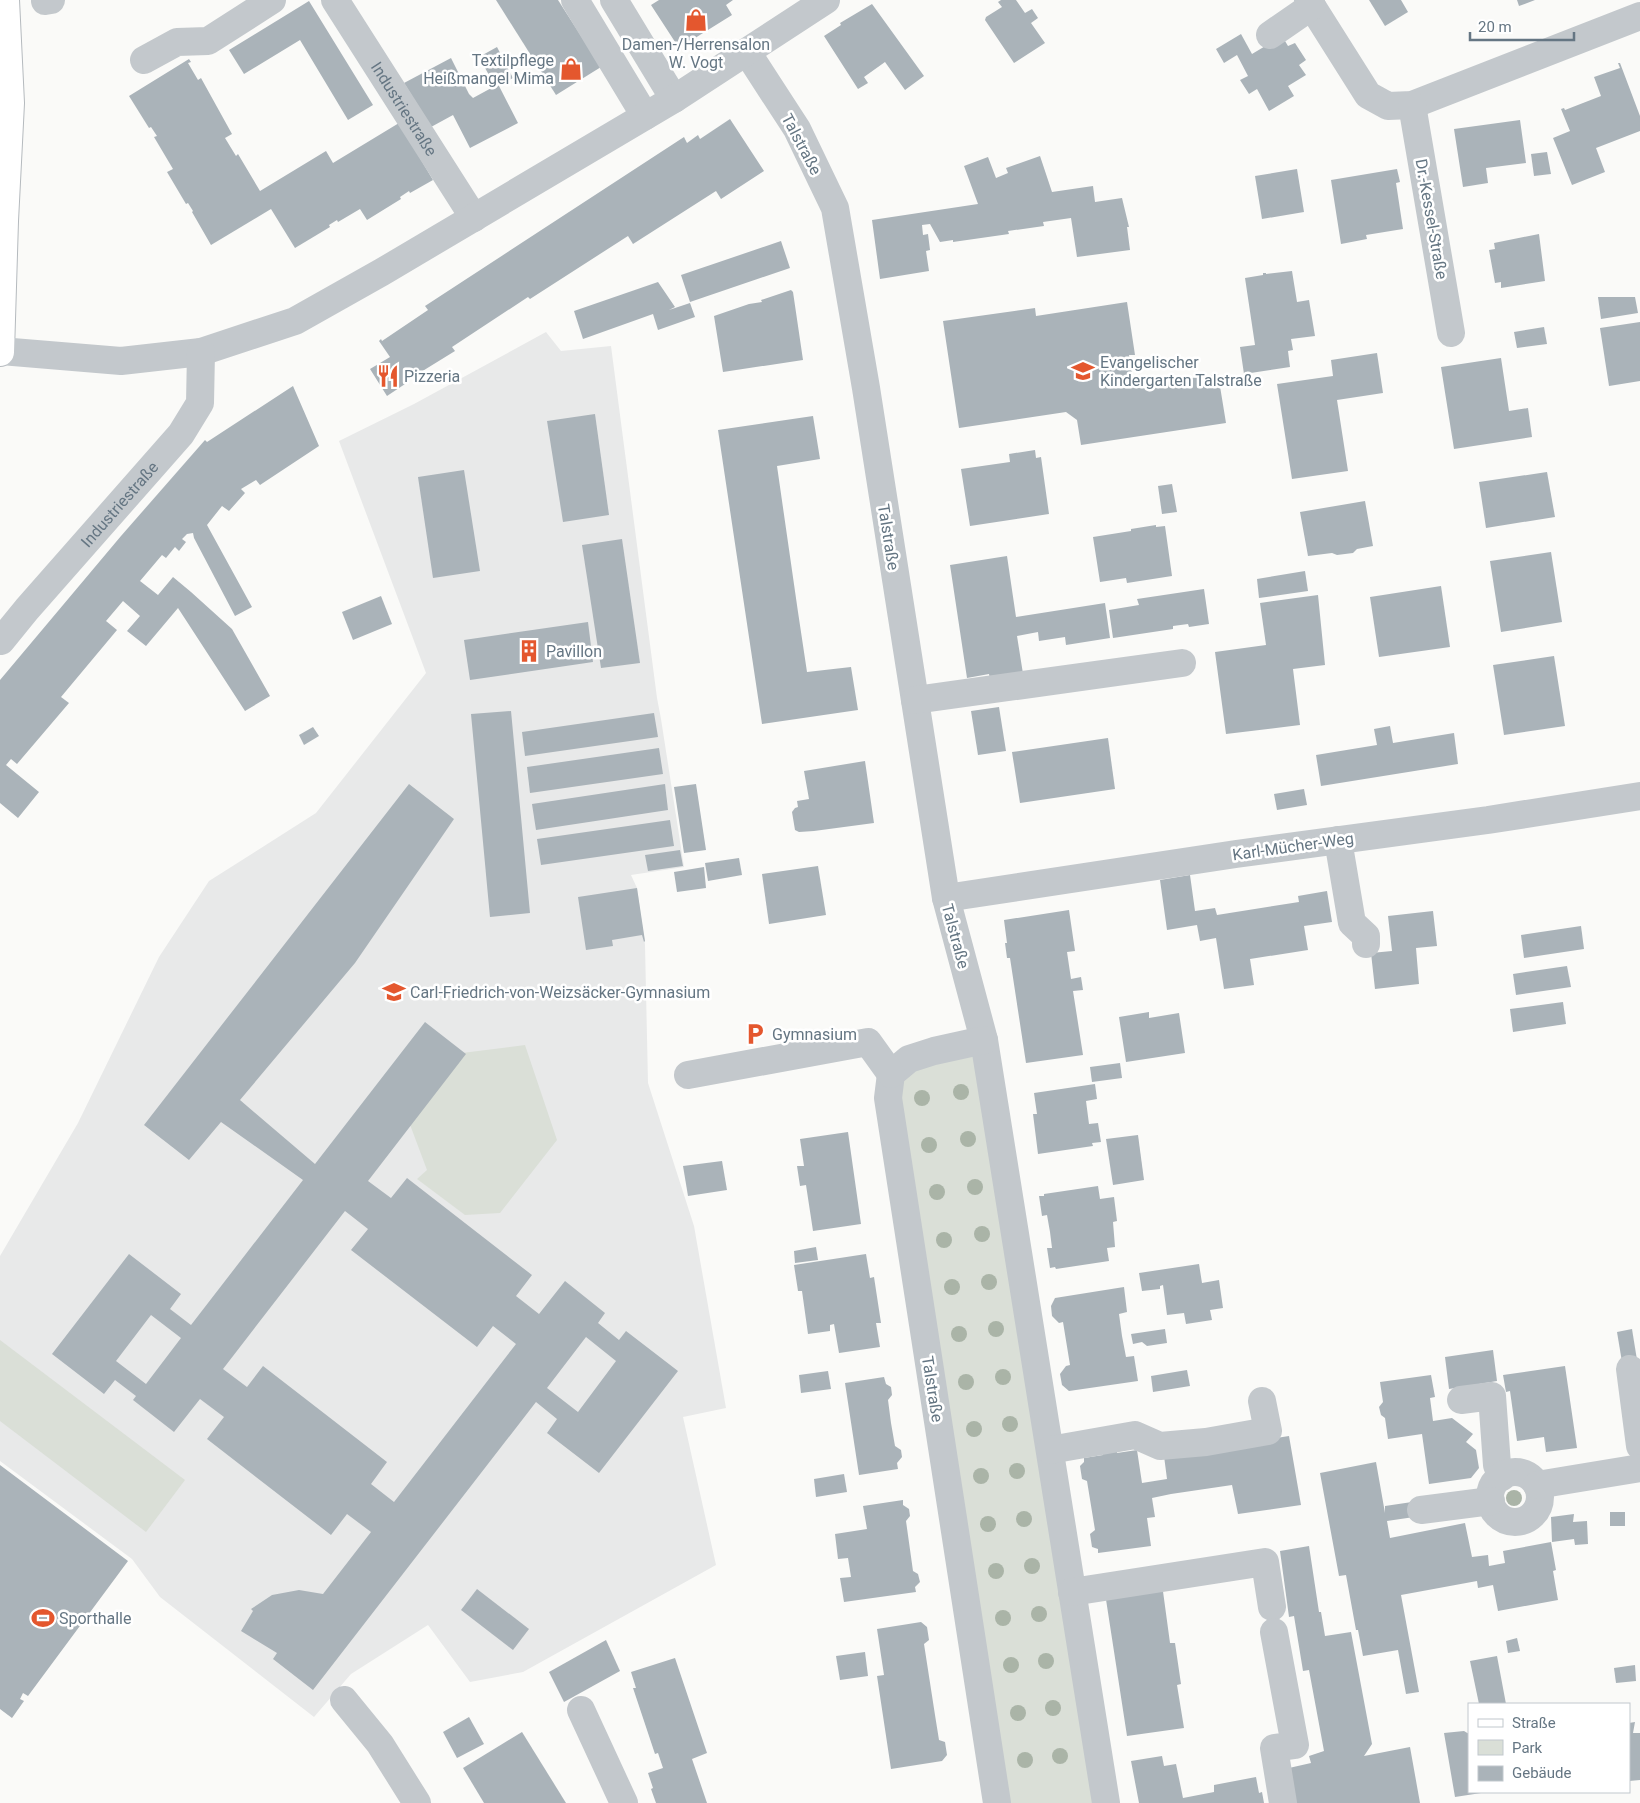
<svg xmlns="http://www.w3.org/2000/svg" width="1640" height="1803" font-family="Roboto,sans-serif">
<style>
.built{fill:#e8e9e9}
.green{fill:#dadfd7}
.building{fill:#aab3b9;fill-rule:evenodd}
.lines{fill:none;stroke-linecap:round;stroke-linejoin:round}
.major-casing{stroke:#b5babe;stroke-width:30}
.minor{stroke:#c3c8cc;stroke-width:28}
.major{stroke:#fff;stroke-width:28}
.tree{fill:#aab4a7}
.labels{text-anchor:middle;stroke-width:5;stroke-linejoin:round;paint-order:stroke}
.poi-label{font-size:16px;fill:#657683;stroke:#fff;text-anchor:start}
.street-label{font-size:16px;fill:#657683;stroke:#fff}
</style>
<rect width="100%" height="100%" fill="#fafaf8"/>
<polygon class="built" points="546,332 561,351 611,346 657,698 661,719 684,867 631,875 637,888 645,945 648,1083 694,1226 726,1408 683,1417 716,1565 523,1672 470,1682 428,1625 351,1674 314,1717 160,1597 132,1559 0,1461 0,1256 78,1123 159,957 209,881 316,813 426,673 339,441 414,404"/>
<g class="green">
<polygon points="983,1042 1100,1803 995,1803 894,1076"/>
<polygon points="525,1045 557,1140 500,1213 465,1215 417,1179 427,1170 409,1122 462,1053"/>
<polygon points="0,1340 185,1480 146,1532 0,1421"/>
</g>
<g class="building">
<polygon points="496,0 558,0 601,67 556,95"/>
<polygon points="659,0 733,0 726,5 732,15 679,48 651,5"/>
<polygon points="1001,0 1016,0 1025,13 1032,9 1038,18 1031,23 1045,43 1014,63 985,20 986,17 1002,7 998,2"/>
<polygon points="1369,0 1401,0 1408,12 1385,26"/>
<polygon points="1517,0 1535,0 1519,6"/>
<polygon points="309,1 373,105 348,120 300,40 244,74 229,50"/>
<polygon points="872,4 924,76 905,90 885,62 864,77 868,83 858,89 824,36 841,25 840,23"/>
<polygon points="1241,34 1252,54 1282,36 1288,46 1295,43 1306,60 1299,65 1306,75 1288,86 1294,96 1269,111 1257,89 1249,94 1240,80 1248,76 1237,55 1224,63 1216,49"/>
<polygon points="497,47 513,78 499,86 518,123 470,148 453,115 431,127 404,83 451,58 469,94 473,98 495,86 479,57"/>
<polygon points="189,59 191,62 188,63 198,80 201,78 232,134 225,138 236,156 238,154 260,191 326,151 333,163 399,123 433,180 410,193 409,191 400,197 401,199 367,220 360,209 338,222 337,220 329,225 330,227 295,248 271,209 211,245 192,212 193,211 188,203 186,204 167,172 173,169 154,137 157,136 151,127 149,128 129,96"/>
<polygon points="1618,63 1620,63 1640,116 1640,131 1596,148 1605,172 1572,185 1553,138 1570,131 1561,109 1564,108 1565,110 1601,96 1594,77 1620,68"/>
<polygon points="730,119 764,171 721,199 716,191 633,244 628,236 530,299 528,297 452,347 455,351 408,380 408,382 387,396 370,369 390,357 379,341 381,339 382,341 428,310 425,306 684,137 687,143 698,135 700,139"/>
<polygon points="1520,120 1526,163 1486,168 1488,183 1463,187 1454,129"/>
<polygon points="1547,152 1551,174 1534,176 1531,154"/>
<polygon points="1040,156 1052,192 1093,186 1095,202 1122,198 1129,227 1127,227 1130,250 1077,257 1071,218 1043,222 1044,226 1008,231 1009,234 953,242 953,240 940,242 930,224 922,225 923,235 928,234 930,250 926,251 929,271 880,279 872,220 978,204 964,166 988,157 996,178 1008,173 1006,168"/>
<polygon points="1297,169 1304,212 1262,219 1255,176"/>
<polygon points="1397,169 1400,182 1396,183 1403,229 1366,235 1367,239 1341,244 1331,180"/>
<polygon points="1539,234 1545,281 1501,288 1501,282 1495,283 1489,250 1495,249 1494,243"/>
<polygon points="781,241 790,268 690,302 681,275"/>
<polygon points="1292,271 1297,302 1309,300 1315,336 1291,339 1293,350 1288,351 1290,367 1244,374 1240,347 1255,345 1245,278 1263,275 1263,273 1266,273 1266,274"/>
<polygon points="658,282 675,307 669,310 690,303 695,317 658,330 653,314 583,339 574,311"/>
<polygon points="791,290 793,292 803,360 723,372 714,316 749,304 762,302 761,300"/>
<polygon points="1598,297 1635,297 1638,313 1601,319"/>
<polygon points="1127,302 1135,355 1129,355 1134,387 1218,374 1226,423 1081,445 1077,420 1066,412 959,428 943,321 1035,308 1036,316"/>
<polygon points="1640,322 1640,381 1609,386 1600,328"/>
<polygon points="1544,327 1547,344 1517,348 1514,332"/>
<polygon points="1377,353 1383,393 1337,400 1348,471 1292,479 1277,384 1333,376 1331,360"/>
<polygon points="1501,358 1509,411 1528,408 1532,437 1454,449 1441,367"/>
<polygon points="293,386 319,446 260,485 256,480 241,489 245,493 229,511 222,506 207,525 252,607 235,616 194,538 193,533 187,534 182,539 186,542 179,551 175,547 166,558 162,555 140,581 158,595 173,577 191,592 232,629 270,696 245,711 178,608 146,646 127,631 140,616 123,601 106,621 117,630 61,697 69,703 17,764 11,759 6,765 39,792 18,818 0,803 0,680 121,536 205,440 207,442"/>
<polygon points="595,414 609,515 563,522 547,421"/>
<polygon points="813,416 820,459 777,466 798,612 807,672 851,667 858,710 762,724 718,430"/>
<polygon points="1035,450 1036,458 1041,457 1049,514 970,526 961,469 1010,462 1009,454"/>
<polygon points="464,470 480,571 433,578 418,477"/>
<polygon points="1547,472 1555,517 1486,528 1479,482"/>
<polygon points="1172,484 1177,512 1162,514 1158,486"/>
<polygon points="1365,501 1373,546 1357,549 1353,553 1337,555 1332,553 1308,556 1300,512"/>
<polygon points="1156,525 1156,527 1165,526 1172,576 1127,583 1126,578 1100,582 1093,537 1131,531 1131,529"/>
<polygon points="622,539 640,663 601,668 582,545"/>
<polygon points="1551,552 1562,622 1501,632 1490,561"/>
<polygon points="1007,556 1016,617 1105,603 1110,638 1066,645 1065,637 1039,641 1038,632 1017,636 1024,680 991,685 989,674 967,678 950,565"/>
<polygon points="1305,571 1308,591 1259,598 1257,579"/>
<polygon points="1441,586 1450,647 1379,657 1370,597"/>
<polygon points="1204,589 1209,624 1189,627 1188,624 1173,626 1173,629 1113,638 1109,610 1139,605 1137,599"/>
<polygon points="1318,595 1325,665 1293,669 1300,725 1226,734 1215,652 1266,645 1260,603"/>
<polygon points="381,596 392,624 353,640 342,612"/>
<polygon points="588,622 593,662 470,680 464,640"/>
<polygon points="1554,656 1565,726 1504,735 1493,665"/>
<polygon points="999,707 1006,751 978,755 971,711"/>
<polygon points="511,711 530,913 490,917 471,714"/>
<polygon points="654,713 658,737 525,756 522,732"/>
<polygon points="1390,726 1393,743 1454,733 1458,764 1321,786 1316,755 1377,745 1374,729"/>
<polygon points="313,727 319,736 304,745 299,735"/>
<polygon points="1108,738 1115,789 1020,803 1012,752"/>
<polygon points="659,748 663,774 530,793 527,767"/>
<polygon points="865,761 874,823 814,831 799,832 795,830 792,812 795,808 798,807 797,801 809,799 804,771"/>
<path d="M409 784 454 819 355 963 240 1100 315 1164 425 1022 466 1054 368 1181 391 1198 407 1178 532 1275 516 1296 539 1314 565 1281 605 1313 598 1323 619 1340 626 1331 678 1371 599 1473 547 1433 557 1419 536 1402 313 1690 273 1659 277 1653 241 1631 253 1611 251 1609 272 1595 299 1590 323 1594 371 1532 347 1514 331 1535 207 1439 224 1417 200 1399 174 1432 133 1400 136 1396 115 1380 104 1394 52 1354 129 1254 181 1294 170 1309 191 1325 303 1180 221 1122 189 1160 144 1125ZM345 1211 368 1229 351 1250 477 1347 493 1326 516 1344 394 1502 371 1484 387 1462 316 1407 263 1366 247 1387 223 1369ZM151 1315 181 1338 146 1384 116 1361ZM586 1337 616 1361 578 1412 547 1388Z"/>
<polygon points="665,784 668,810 536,830 532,804"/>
<polygon points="696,784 706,850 684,853 674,787"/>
<polygon points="1304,789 1307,805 1277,810 1274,794"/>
<polygon points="670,820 674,846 541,865 537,839"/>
<polygon points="680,850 683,866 648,871 645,855"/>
<polygon points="739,858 742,875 708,881 705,863"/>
<polygon points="818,866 826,915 769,924 762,874"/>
<polygon points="704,867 706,888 677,892 674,872"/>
<polygon points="1190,875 1195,911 1215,908 1217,915 1299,902 1298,896 1327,891 1332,922 1304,926 1308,950 1250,959 1254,985 1224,989 1216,938 1200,941 1197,925 1167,930 1160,880"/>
<polygon points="637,888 645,941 644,942 642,935 612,940 613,946 586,950 578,897"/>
<polygon points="1069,910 1075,951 1067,952 1071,979 1081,977 1083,990 1073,991 1083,1055 1026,1063 1010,958 1007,958 1005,943 1007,943 1004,920"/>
<polygon points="1433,911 1437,946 1416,948 1419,984 1375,989 1371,953 1392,951 1388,916"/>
<polygon points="1581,926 1584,949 1524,958 1521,935"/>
<polygon points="1567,966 1571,987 1516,995 1513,974"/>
<polygon points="1563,1002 1566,1024 1513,1032 1510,1009"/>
<polygon points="1149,1012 1149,1018 1179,1013 1185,1053 1126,1062 1119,1017"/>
<polygon points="1120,1063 1122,1078 1092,1082 1090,1067"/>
<polygon points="1095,1084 1097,1099 1086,1101 1089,1124 1098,1123 1101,1142 1092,1143 1093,1146 1038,1154 1033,1114 1037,1114 1034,1093"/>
<polygon points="848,1132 861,1224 813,1231 806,1185 800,1186 797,1166 804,1166 800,1139"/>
<polygon points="1138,1135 1144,1180 1113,1185 1106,1139"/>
<polygon points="722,1161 727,1190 688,1196 683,1166"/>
<polygon points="1098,1186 1100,1199 1114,1197 1117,1221 1113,1222 1115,1247 1107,1248 1109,1261 1056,1269 1055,1267 1050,1268 1047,1248 1052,1248 1050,1232 1047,1215 1042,1216 1039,1196 1044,1196 1044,1194"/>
<polygon points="816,1247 818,1260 795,1263 794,1251"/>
<polygon points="866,1254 870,1278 874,1277 881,1323 876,1323 880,1347 839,1353 834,1324 830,1325 830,1331 808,1334 802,1291 798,1291 794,1265"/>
<polygon points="1199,1264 1202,1283 1219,1280 1223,1308 1210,1310 1212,1320 1186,1324 1184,1313 1167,1315 1163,1285 1160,1286 1160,1289 1142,1291 1139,1273"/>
<polygon points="1124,1287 1127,1312 1119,1314 1122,1336 1126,1357 1134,1356 1138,1381 1069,1391 1062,1385 1060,1374 1066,1366 1070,1365 1063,1322 1059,1323 1052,1316 1051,1306 1055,1298"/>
<polygon points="1165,1329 1167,1343 1147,1346 1142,1342 1133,1344 1131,1334"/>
<polygon points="1632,1329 1637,1360 1622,1362 1617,1332"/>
<polygon points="1493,1350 1497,1381 1449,1389 1445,1357"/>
<polygon points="1565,1366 1577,1448 1546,1452 1544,1437 1517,1441 1510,1391 1506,1392 1503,1375"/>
<polygon points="1187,1370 1190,1386 1153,1392 1151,1376"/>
<polygon points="828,1371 831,1389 801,1393 799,1375"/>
<polygon points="1431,1375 1435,1397 1430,1398 1433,1421 1452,1418 1473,1434 1466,1442 1476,1450 1479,1468 1471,1478 1429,1484 1422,1434 1388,1439 1385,1418 1381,1415 1379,1407 1383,1402 1380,1382"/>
<polygon points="884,1377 886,1384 891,1387 892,1395 888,1400 891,1423 895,1446 901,1450 902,1457 897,1463 898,1469 859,1475 845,1383"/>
<polygon points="1289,1436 1301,1505 1238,1514 1232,1485 1171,1494 1152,1498 1155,1517 1147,1518 1151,1546 1098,1553 1098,1549 1092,1547 1090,1534 1095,1530 1087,1481 1082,1479 1080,1466 1084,1462 1084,1458 1103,1455 1102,1446 1116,1444 1117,1453 1137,1450 1142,1483 1167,1479 1164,1456"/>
<polygon points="1376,1462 1385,1513 1385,1506 1412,1502 1414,1517 1387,1521 1390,1538 1465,1523 1472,1557 1488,1555 1489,1566 1505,1563 1503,1551 1551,1542 1556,1570 1553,1571 1558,1600 1498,1611 1493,1585 1478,1588 1477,1581 1401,1595 1419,1692 1406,1694 1398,1650 1363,1656 1358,1630 1356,1630 1346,1575 1339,1576 1320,1473"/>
<polygon points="0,1465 128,1561 28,1696 23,1693 20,1699 24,1701 12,1718 0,1709"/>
<polygon points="844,1474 847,1492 816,1497 814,1479"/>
<polygon points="903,1500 903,1505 909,1509 910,1516 906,1521 913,1571 918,1574 920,1582 915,1587 916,1592 844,1602 840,1578 851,1577 848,1558 838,1559 835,1534 867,1529 863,1506"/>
<rect x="1610" y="1512" width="15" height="14"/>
<polygon points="1574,1514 1573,1522 1587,1521 1588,1544 1575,1545 1574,1539 1552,1542 1551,1517"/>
<polygon points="1309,1546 1319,1612 1321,1612 1325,1636 1351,1632 1372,1744 1364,1756 1410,1747 1420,1803 1295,1803 1289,1768 1311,1763 1309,1756 1324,1751 1309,1670 1303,1671 1294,1616 1289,1617 1280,1551"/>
<polygon points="1162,1584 1170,1643 1175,1643 1181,1684 1177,1685 1184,1728 1127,1736 1105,1593"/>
<polygon points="477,1589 529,1629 513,1650 461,1610"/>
<polygon points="921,1622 927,1627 929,1640 924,1644 935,1715 939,1740 945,1742 947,1755 942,1761 891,1769 877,1676 884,1675 877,1629"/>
<polygon points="1517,1638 1520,1651 1508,1653 1506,1641"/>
<polygon points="606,1640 620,1671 564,1702 549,1672"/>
<polygon points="865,1652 868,1676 840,1680 836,1656"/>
<polygon points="1497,1656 1506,1704 1479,1704 1470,1661"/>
<polygon points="675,1658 707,1753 692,1759 707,1803 656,1803 651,1789 653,1788 648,1773 663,1768 658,1753 655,1754 633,1688 636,1688 631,1672"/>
<polygon points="1635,1665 1636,1681 1616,1683 1614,1668"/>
<polygon points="469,1717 484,1744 457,1758 443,1732"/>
<polygon points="1635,1722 1633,1733 1640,1733 1640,1780 1629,1781 1629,1723"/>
<polygon points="1464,1731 1469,1734 1469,1792 1481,1793 1455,1797 1444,1733"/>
<polygon points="522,1732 566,1803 484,1803 463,1768"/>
<polygon points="1162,1756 1164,1766 1176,1764 1183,1798 1214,1792 1214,1785 1256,1777 1259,1793 1262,1792 1264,1803 1139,1803 1131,1761"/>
</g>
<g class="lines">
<defs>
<polyline id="major" points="0,352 4,221 10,103 5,0"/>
</defs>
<use href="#major" class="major-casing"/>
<g class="minor">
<path id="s1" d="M335 0 474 218"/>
<polyline points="575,0 645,116"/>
<polyline points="614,0 674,99"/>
<polyline points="1308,0 1368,95 1388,106 1412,105 1640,16"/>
<polyline points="45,1 51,0"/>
<polyline points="1270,35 1312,6"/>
<polyline points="747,52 797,129 835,208 866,388 946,898 984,1040 1106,1803"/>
<polyline points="144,60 177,42 208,41 272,0"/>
<polyline points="1412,105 1451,333"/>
<polyline points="0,351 121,361 201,352 295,321 382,272 674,99 826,0"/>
<path id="s2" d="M1 641 27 609 181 434 200 403 201 352"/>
<polyline points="915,700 1182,663"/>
<polyline points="1338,840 1352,923 1366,936 1366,944"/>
<polyline points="946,898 1236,854 1488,820 1640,796"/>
<polyline points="984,1040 934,1051 909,1059 891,1074 888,1098 997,1803"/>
<polyline points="688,1075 868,1042 891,1074"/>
<polyline points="1630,1369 1640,1446"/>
<polyline points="1461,1400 1492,1396 1497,1465 1502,1477"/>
<polyline points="1050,1450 1135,1435 1160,1446 1206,1442 1268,1431 1262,1401"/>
<circle cx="1515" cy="1497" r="25"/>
<polyline points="1537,1485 1640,1468"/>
<polyline points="1421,1510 1491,1501"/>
<polyline points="1072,1592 1265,1562 1272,1607"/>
<polyline points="1274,1632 1295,1745 1274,1748 1283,1803"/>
<polyline points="344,1700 380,1744 417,1803"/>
<polyline points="581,1710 624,1803"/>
</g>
<use href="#major" class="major"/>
</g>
<g class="tree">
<circle cx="961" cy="1092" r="8"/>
<circle cx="922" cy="1098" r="8"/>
<circle cx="968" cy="1139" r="8"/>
<circle cx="929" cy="1145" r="8"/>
<circle cx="975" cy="1187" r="8"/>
<circle cx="937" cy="1192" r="8"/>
<circle cx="982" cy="1234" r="8"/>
<circle cx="944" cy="1240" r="8"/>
<circle cx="989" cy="1282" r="8"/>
<circle cx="952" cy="1287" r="8"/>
<circle cx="996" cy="1329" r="8"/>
<circle cx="959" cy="1334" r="8"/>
<circle cx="1003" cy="1377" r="8"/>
<circle cx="966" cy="1382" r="8"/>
<circle cx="1010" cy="1424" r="8"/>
<circle cx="974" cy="1429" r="8"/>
<circle cx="1017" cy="1471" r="8"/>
<circle cx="981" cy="1476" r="8"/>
<circle cx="1514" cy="1498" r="8"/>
<circle cx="1024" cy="1519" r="8"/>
<circle cx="988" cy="1524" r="8"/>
<circle cx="1032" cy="1566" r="8"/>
<circle cx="996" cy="1571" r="8"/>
<circle cx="1039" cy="1614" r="8"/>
<circle cx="1003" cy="1618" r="8"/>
<circle cx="1046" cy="1661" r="8"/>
<circle cx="1011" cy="1665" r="8"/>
<circle cx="1053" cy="1708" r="8"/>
<circle cx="1018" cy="1713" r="8"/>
<circle cx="1060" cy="1756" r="8"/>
<circle cx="1025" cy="1760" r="8"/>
</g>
<defs>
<symbol id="shop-bare" viewBox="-9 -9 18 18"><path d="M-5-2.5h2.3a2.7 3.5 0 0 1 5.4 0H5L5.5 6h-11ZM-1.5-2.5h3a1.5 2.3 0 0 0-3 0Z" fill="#e4572e" stroke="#fff" stroke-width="2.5" paint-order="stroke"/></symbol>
<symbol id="school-bare" viewBox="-9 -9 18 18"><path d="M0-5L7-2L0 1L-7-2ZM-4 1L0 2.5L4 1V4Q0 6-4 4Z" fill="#e4572e" stroke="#fff" stroke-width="2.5" paint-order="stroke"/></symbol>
<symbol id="restaurant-bare" viewBox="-9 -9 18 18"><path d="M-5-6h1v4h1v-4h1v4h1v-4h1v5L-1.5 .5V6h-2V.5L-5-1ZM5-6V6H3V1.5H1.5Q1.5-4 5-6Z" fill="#e4572e" stroke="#fff" stroke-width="2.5" paint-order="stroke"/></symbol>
<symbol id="building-bare" viewBox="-9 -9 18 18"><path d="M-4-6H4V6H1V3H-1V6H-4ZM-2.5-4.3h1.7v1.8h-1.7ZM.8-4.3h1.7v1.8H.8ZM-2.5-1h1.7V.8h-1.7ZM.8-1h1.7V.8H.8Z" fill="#e4572e" stroke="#fff" stroke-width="2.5" paint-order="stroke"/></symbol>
<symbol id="parking-bare" viewBox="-9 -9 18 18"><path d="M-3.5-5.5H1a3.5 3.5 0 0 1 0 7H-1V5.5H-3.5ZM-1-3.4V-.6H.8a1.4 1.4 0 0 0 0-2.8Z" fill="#e4572e" stroke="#fff" stroke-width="2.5" paint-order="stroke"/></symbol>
<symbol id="stadium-bare" viewBox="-9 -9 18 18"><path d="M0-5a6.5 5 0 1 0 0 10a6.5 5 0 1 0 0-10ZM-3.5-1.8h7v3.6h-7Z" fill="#e4572e" stroke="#fff" stroke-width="2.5" paint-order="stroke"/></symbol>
</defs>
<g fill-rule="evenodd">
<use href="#shop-bare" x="680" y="4" width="32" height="32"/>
<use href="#shop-bare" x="555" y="53" width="32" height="32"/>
<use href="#school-bare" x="1067" y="355" width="32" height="32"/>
<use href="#restaurant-bare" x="372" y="360" width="32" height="32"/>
<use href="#building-bare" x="513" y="635" width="32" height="32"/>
<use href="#school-bare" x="378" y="976" width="32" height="32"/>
<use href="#parking-bare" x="739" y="1018" width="32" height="32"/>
<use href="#stadium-bare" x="27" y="1602" width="32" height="32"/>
</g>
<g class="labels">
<g class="poi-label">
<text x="696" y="50" text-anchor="middle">Damen-/Herrensalon<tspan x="696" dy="18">W. Vogt</tspan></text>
<text x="554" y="66" text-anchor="end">Textilpflege<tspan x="554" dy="18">Heißmangel Mima</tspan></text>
<text x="1100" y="368">Evangelischer<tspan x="1100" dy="18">Kindergarten Talstraße</tspan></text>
<text x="404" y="382">Pizzeria</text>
<text x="546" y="657">Pavillon</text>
<text x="410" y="998">Carl-Friedrich-von-Weizsäcker-Gymnasium</text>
<text x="772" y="1040">Gymnasium</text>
<text x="59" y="1624">Sporthalle</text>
</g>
<g class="street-label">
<text dy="6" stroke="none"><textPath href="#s1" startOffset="129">Industriestraße</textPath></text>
<text transform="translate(802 144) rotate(62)" y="6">Talstraße</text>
<text transform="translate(1432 219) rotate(80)" y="6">Dr.-Kessel-Straße</text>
<text dy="6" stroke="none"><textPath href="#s2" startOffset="181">Industriestraße</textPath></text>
<text transform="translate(889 537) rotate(81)" y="6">Talstraße</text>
<text transform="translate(1293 846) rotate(-8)" y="6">Karl-Mücher-Weg</text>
<text transform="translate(956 936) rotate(75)" y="6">Talstraße</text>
<text transform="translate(933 1389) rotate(81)" y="6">Talstraße</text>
</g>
</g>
<rect x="1468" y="1703" width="162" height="90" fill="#ffffff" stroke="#c1c8cd"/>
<rect x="1478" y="1719" width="25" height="8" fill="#ffffff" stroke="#c1c8cd"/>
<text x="1512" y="1728" font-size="15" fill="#657683">Straße</text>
<rect x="1478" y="1740" width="25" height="15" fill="#dadfd7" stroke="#c1c8cd"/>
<text x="1512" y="1753" font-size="15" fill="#657683">Park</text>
<rect x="1478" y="1766" width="25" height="15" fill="#aab3b9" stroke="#c1c8cd"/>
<text x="1512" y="1778" font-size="15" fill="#657683">Gebäude</text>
<path d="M1470 32v8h104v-8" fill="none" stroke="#657683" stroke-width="2.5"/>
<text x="1478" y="32" font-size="15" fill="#657683" stroke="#ffffff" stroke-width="4" paint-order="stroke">20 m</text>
</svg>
